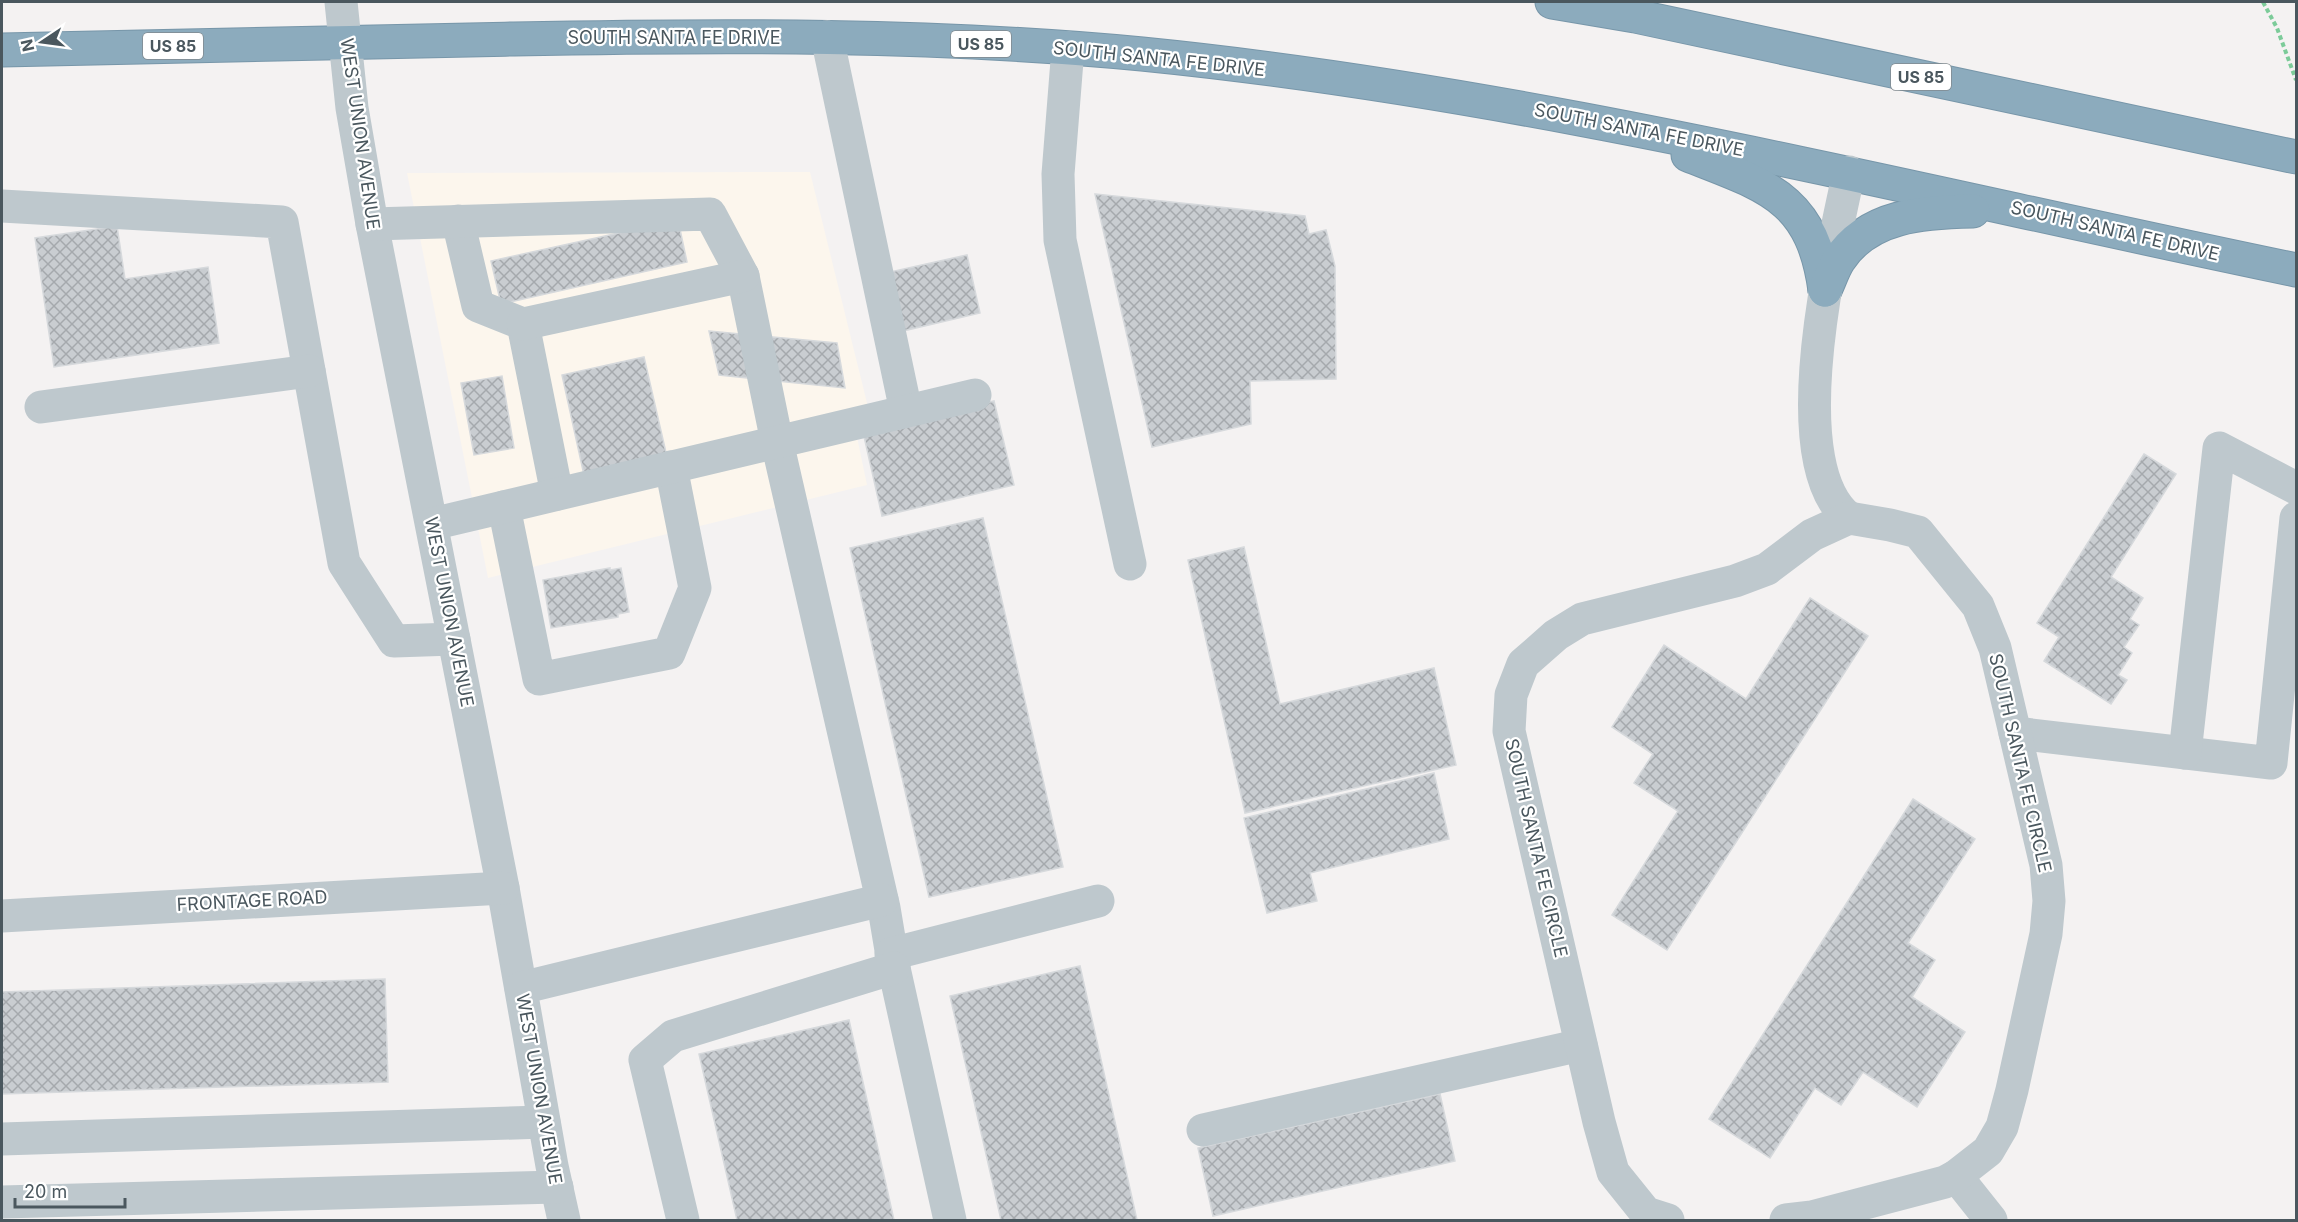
<svg xmlns="http://www.w3.org/2000/svg" width="2298" height="1222" font-family="Inter,sans-serif">
<style>
.commercial{fill:#fcf6ed}
.building{fill:url(#building-cross-hatch);stroke:#d6d9dc;stroke-width:1.5}
.lines{fill:none;stroke-linecap:round;stroke-linejoin:round}
.highway-casing{stroke:#7796a9;stroke-width:35}
.path{stroke:#7ccb99;stroke-width:4;stroke-dasharray:4.5 3;stroke-linecap:butt}
.minor{stroke:#bec8cd;stroke-width:33}
.highway{stroke:#8cabbd;stroke-width:33}
.labels{text-anchor:middle;stroke-width:4.5;stroke-linejoin:round;paint-order:stroke}
.shield{fill:#fff;stroke:#80898e;stroke-width:1.5}
.shield-label{font-size:16px;font-weight:bold;fill:#4a575e}
.street-label{font-size:18px;fill:#4a575e;stroke:#fff}
</style>
<defs>
<pattern id="building-cross-hatch" width="8" height="8" patternUnits="userSpaceOnUse" patternTransform="scale(1.5)"><rect width="8" height="8" fill="#c9cdd1"/><path d="M0 0l8 8M0 8l8-8" fill="none" stroke="#a5a9ad"/></pattern>
</defs>
<rect width="100%" height="100%" fill="#f4f2f2"/>
<polygon class="commercial" points="810,172 868,407 852,413 867,485 488,578 407,173"/>
<g class="building">
<polygon points="1095,194 1305,216 1309,234 1326,230 1335,266 1336,379 1250,381 1251,424 1152,447"/>
<polygon points="678,220 687,262 501,304 491,261"/>
<polygon points="117,226 125,279 208,267 219,343 54,367 35,238"/>
<polygon points="967,255 980,313 903,331 890,272"/>
<polygon points="709,331 837,343 845,388 719,375"/>
<polygon points="644,357 667,457 584,475 562,375"/>
<polygon points="502,376 514,448 474,455 461,383"/>
<polygon points="994,401 1014,485 882,516 863,432"/>
<polygon points="2144,454 2176,474 2111,577 2143,598 2130,619 2139,625 2124,647 2132,653 2118,675 2127,680 2111,704 2044,661 2059,637 2037,623"/>
<polygon points="983,518 1063,867 929,897 850,548"/>
<polygon points="1244,547 1280,704 1434,668 1456,765 1245,813 1188,560"/>
<polygon points="610,568 610,570 621,568 629,612 618,614 618,617 551,628 543,580"/>
<polygon points="1810,598 1868,636 1667,950 1612,915 1678,811 1634,783 1653,754 1612,727 1664,645 1746,699"/>
<polygon points="1434,773 1449,839 1310,873 1317,901 1267,913 1244,818"/>
<polygon points="1913,799 1975,839 1908,943 1935,960 1912,997 1965,1032 1917,1107 1863,1072 1841,1105 1815,1088 1770,1158 1709,1119"/>
<polygon points="1080,966 1137,1220 1001,1220 950,996"/>
<polygon points="385,979 388,1082 2,1094 2,992"/>
<polygon points="849,1020 894,1220 737,1220 699,1054"/>
<polygon points="1440,1094 1455,1161 1213,1216 1198,1148"/>
</g>
<g class="lines">
<defs>
<g id="highway">
<polyline points="1552,2 1635,16 2296,157"/>
<path d="M2 50C172 46 343 42 514 39 723 35 933 34 1142 54 1533 93 1913 191 2296 270"/>
<path d="M1688 155C1766 186 1812 196 1825 290"/>
<path d="M1825 290C1830 280 1833 269 1839 260 1868 215 1924 212 1973 211"/>
</g>
</defs>
<use href="#highway" class="highway-casing"/>
<polyline class="path" points="2263,2 2277,28 2296,80"/>
<g class="minor">
<polyline points="341,2 352,108 372,224 503,888 552,1166 564,1220"/>
<polyline points="827,37 906,411"/>
<polyline points="1068,48 1058,174 1060,240 1130,564"/>
<polyline points="2,206 282,222 344,563 394,641 454,639"/>
<polyline points="458,221 478,306 523,324 557,494"/>
<polyline points="372,224 710,214 743,276 777,442 884,908 894,968 950,1220"/>
<polyline points="523,324 743,276"/>
<polyline points="41,407 309,371"/>
<polyline points="504,507 539,679 669,653 695,588 671,467"/>
<path d="M1849 518C1780 464 1833 248 1849 172"/>
<polyline points="432,524 975,395"/>
<polyline points="2015,733 2271,763 2296,518"/>
<polyline points="2185,753 2219,448 2296,488"/>
<polyline points="2,916 503,888"/>
<polyline points="891,954 1098,901"/>
<polyline points="521,988 882,900"/>
<polyline points="1203,1130 1581,1045"/>
<polyline points="2,1139 544,1122"/>
<polyline points="1956,1176 1991,1220"/>
<polyline points="2,1202 557,1187"/>
<polyline points="683,1220 645,1060 673,1036 894,968"/>
<polyline points="1668,1220 1646,1213 1613,1172 1599,1122 1509,731 1511,695 1523,664 1556,635 1582,619 1735,581 1767,569 1812,535 1849,518 1890,525 1918,532 1978,606 1995,648 2046,865 2049,901 2046,934 2012,1090 2002,1127 1988,1151 1956,1176 1945,1182 1812,1217 1786,1220"/>
</g>
<use href="#highway" class="highway"/>
</g>
<g class="labels">
<g class="shield">
<rect x="951" y="31" width="60" height="26" rx="4.5"/>
<rect x="143" y="33" width="60" height="26" rx="4.5"/>
<rect x="1891" y="64" width="60" height="26" rx="4.5"/>
</g>
<g class="shield-label">
<text x="981" y="50">US 85</text>
<text x="173" y="52">US 85</text>
<text x="1921" y="83">US 85</text>
</g>
<g class="street-label">
<text x="674" y="44">SOUTH SANTA FE DRIVE</text>
<text transform="translate(1159 59) rotate(6)" y="6">SOUTH SANTA FE DRIVE</text>
<text transform="translate(1639 130) rotate(11)" y="6">SOUTH SANTA FE DRIVE</text>
<text transform="translate(360 134) rotate(82)" y="6">WEST UNION AVENUE</text>
<text transform="translate(2115 231) rotate(13)" y="6">SOUTH SANTA FE DRIVE</text>
<text transform="translate(449 612) rotate(79)" y="6">WEST UNION AVENUE</text>
<text transform="translate(2020 763) rotate(77)" y="6">SOUTH SANTA FE CIRCLE</text>
<text transform="translate(1536 848) rotate(77)" y="6">SOUTH SANTA FE CIRCLE</text>
<text transform="translate(252 901) rotate(-3)" y="6">FRONTAGE ROAD</text>
<text transform="translate(539 1089) rotate(80)" y="6">WEST UNION AVENUE</text>
</g>
</g>
<rect width="2298" height="1222" fill="none" stroke="#4a575e" stroke-width="6"/>
<g transform="translate(42 42) rotate(257)" stroke="#ffffff" stroke-width="4.5" paint-order="stroke">
<path d="M0-4.5L10 22L0 15L-10 22Z" fill="#4a575e"/>
<text y="-9" font-size="16" font-weight="bold" text-anchor="middle" fill="#4a575e">N</text>
</g>
<path d="M15 1198v9h110v-9" fill="none" stroke="#4a575e" stroke-width="3"/>
<text x="24" y="1198" font-size="18" fill="#4a575e" stroke="#ffffff" stroke-width="4.5" paint-order="stroke">20 m</text>
</svg>
